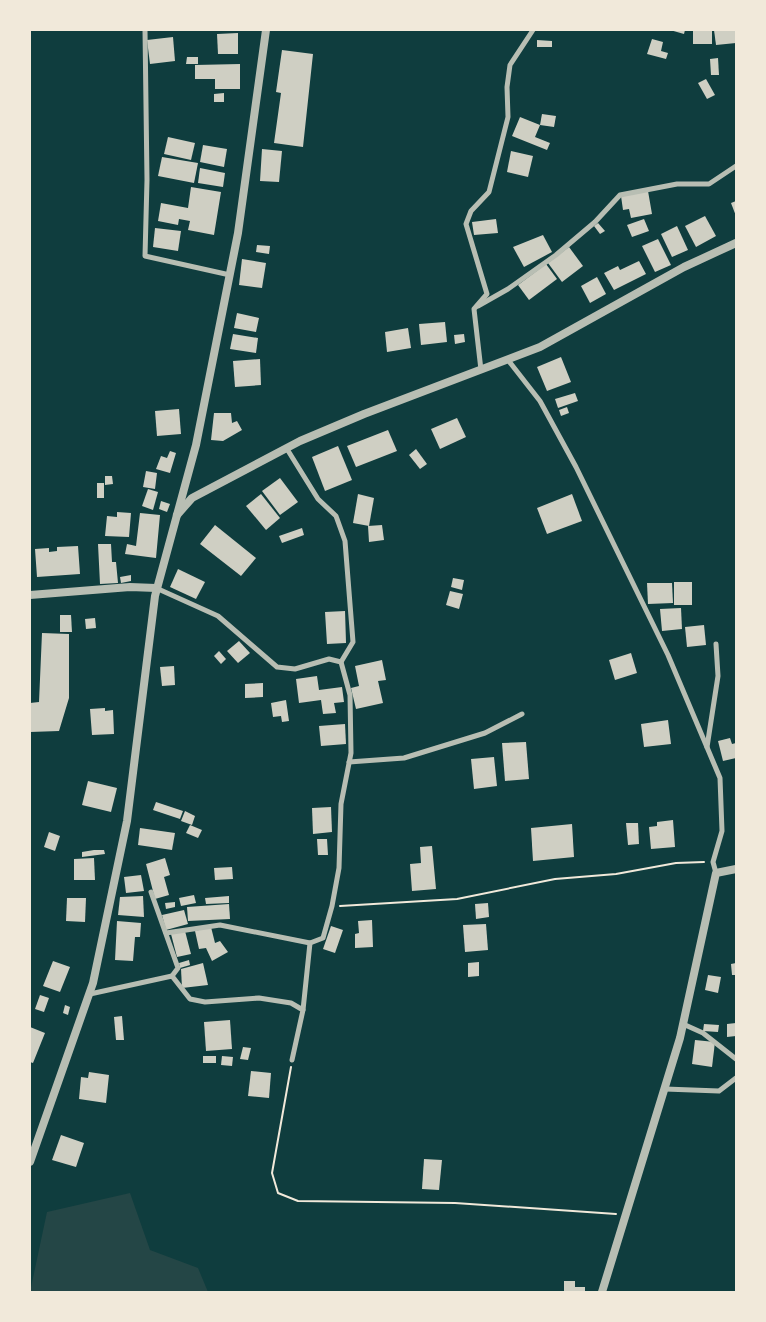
<svg xmlns="http://www.w3.org/2000/svg" width="766" height="1322" font-family="'Open Sans',sans-serif">
<style>
.green{fill:#244646}
.building{fill:#cfcfc3}
.lines{fill:none;stroke-linecap:round;stroke-linejoin:round}
.path{stroke:#f1e9da;stroke-width:2}
.minor{stroke:#b8beb3;stroke-width:5}
.tertiary{stroke:#b8beb3;stroke-width:8}
</style>
<rect width="100%" height="100%" fill="#0f3d3e"/>
<polygon class="green" points="130,1193 150,1250 198,1268 208,1292 30,1292 47,1212"/>
<g class="building">
<polygon points="670,30 685,30 684,34"/>
<rect x="693" y="30" width="19" height="14"/>
<polygon points="714,30 735,30 736,43 716,45"/>
<polygon points="238,33 238,54 218,54 217,34"/>
<polygon points="173,37 175,61 150,64 147,40"/>
<polygon points="652,39 663,42 661,51 668,53 666,59 647,54"/>
<polygon points="537,40 552,41 552,47 537,47"/>
<polygon points="282,50 313,54 303,147 274,143 281,93 276,92"/>
<polygon points="187,57 198,57 198,64 186,64"/>
<polygon points="718,58 719,75 711,75 710,59"/>
<polygon points="240,64 240,89 215,89 215,79 195,79 195,65"/>
<polygon points="706,79 715,95 707,99 698,83"/>
<polygon points="224,93 224,102 214,102 214,94"/>
<polygon points="542,114 556,116 554,127 540,125"/>
<polygon points="520,117 540,125 535,137 550,143 547,150 512,136"/>
<polygon points="168,137 195,143 191,160 164,154"/>
<polygon points="203,145 227,149 224,167 200,162"/>
<polygon points="262,149 282,151 279,182 260,181"/>
<polygon points="511,151 533,156 528,177 507,172"/>
<polygon points="162,157 198,163 194,183 158,176"/>
<polygon points="200,168 225,173 223,187 198,183"/>
<polygon points="191,187 221,192 214,235 188,230 190,221 179,219 178,225 158,221 161,203 188,208"/>
<polygon points="648,191 652,214 631,218 629,209 623,210 621,196"/>
<polygon points="736,201 736,216 731,203"/>
<polygon points="705,216 716,236 696,247 685,226"/>
<polygon points="496,219 498,233 474,235 472,222"/>
<polygon points="644,219 649,231 632,237 627,225"/>
<polygon points="598,223 605,231 600,234 594,226"/>
<polygon points="677,226 688,250 672,257 661,234"/>
<polygon points="155,228 181,231 178,251 153,247"/>
<polygon points="543,235 552,252 524,267 513,247"/>
<polygon points="658,239 671,265 655,272 642,246"/>
<polygon points="257,245 270,246 269,254 256,252"/>
<polygon points="569,247 583,266 562,282 548,263"/>
<polygon points="242,259 266,263 262,288 239,285"/>
<polygon points="639,261 646,274 614,290 604,273 618,266 620,270"/>
<polygon points="546,264 557,279 529,300 518,285"/>
<polygon points="597,277 606,294 590,303 581,286"/>
<polygon points="237,313 259,318 256,332 234,328"/>
<polygon points="445,322 447,342 421,345 419,324"/>
<polygon points="408,328 411,348 387,352 385,332"/>
<polygon points="233,334 258,338 256,353 230,349"/>
<polygon points="464,334 465,342 455,344 454,335"/>
<polygon points="561,357 571,382 547,391 537,367"/>
<polygon points="260,359 261,385 235,387 233,361"/>
<polygon points="575,393 578,401 558,408 555,399"/>
<polygon points="567,407 569,413 561,416 559,410"/>
<polygon points="179,409 181,434 157,436 155,411"/>
<polygon points="214,413 231,413 232,423 237,421 242,430 223,441 211,440"/>
<polygon points="457,418 466,437 440,449 431,429"/>
<polygon points="388,430 397,451 356,467 347,446"/>
<polygon points="338,446 352,480 325,491 312,457"/>
<polygon points="416,449 427,464 420,469 409,455"/>
<polygon points="170,451 176,453 170,473 156,469 161,456 167,458"/>
<polygon points="146,471 157,473 155,489 143,487"/>
<polygon points="105,476 112,476 113,484 105,485"/>
<polygon points="280,478 298,502 280,515 262,491"/>
<rect x="97" y="483" width="7" height="15"/>
<polygon points="148,489 158,492 153,510 142,506"/>
<polygon points="261,494 280,518 266,530 246,506"/>
<polygon points="358,494 374,498 369,526 353,523"/>
<polygon points="572,494 582,521 547,534 537,508"/>
<polygon points="161,501 170,504 167,512 159,509"/>
<polygon points="117,512 131,513 129,537 105,536 107,516 117,517"/>
<polygon points="140,513 160,515 156,558 125,554 127,544 136,546"/>
<polygon points="215,525 256,558 241,576 200,544"/>
<polygon points="382,525 384,540 369,542 368,526"/>
<polygon points="302,528 304,535 282,543 279,536"/>
<polygon points="98,544 111,544 112,562 116,562 118,583 100,584"/>
<polygon points="78,546 80,574 37,577 35,549 49,548 49,552 57,551 57,547"/>
<polygon points="178,569 205,582 196,599 170,587"/>
<polygon points="131,575 131,581 121,583 120,577"/>
<polygon points="453,578 464,580 462,590 451,587"/>
<rect x="674" y="582" width="18" height="23"/>
<polygon points="647,583 672,583 673,603 648,604"/>
<polygon points="450,591 463,594 459,609 446,605"/>
<polygon points="681,608 682,629 662,631 660,609"/>
<polygon points="345,611 346,643 327,644 325,612"/>
<polygon points="60,615 71,615 72,632 60,632"/>
<polygon points="95,618 96,628 86,629 85,619"/>
<polygon points="704,625 706,645 687,647 685,627"/>
<polygon points="42,633 69,634 69,698 59,731 30,732 30,703 39,702"/>
<polygon points="239,641 250,653 238,663 227,651"/>
<polygon points="219,651 226,659 221,664 214,656"/>
<polygon points="631,653 637,673 615,680 609,660"/>
<polygon points="382,660 386,680 378,681 383,703 356,709 351,688 359,686 355,666"/>
<polygon points="174,666 175,685 162,686 160,667"/>
<polygon points="317,676 319,690 342,687 344,702 334,703 336,713 323,714 321,700 299,703 296,679"/>
<polygon points="263,683 263,697 245,698 245,684"/>
<polygon points="286,700 289,721 282,722 281,716 273,717 271,703"/>
<polygon points="105,708 105,711 113,710 114,734 92,735 90,709"/>
<polygon points="668,720 671,744 644,747 641,724"/>
<polygon points="345,724 346,744 321,746 319,726"/>
<polygon points="730,738 732,744 736,743 736,758 723,761 718,741"/>
<polygon points="526,742 529,779 505,781 502,743"/>
<polygon points="494,757 497,786 474,789 471,759"/>
<polygon points="88,781 117,788 111,812 82,805"/>
<polygon points="156,802 183,811 180,819 153,810"/>
<polygon points="331,807 332,832 313,834 312,808"/>
<polygon points="185,811 195,816 192,825 181,821"/>
<polygon points="673,820 675,847 651,849 649,827 657,826 657,822"/>
<polygon points="626,823 638,823 639,844 628,845"/>
<polygon points="572,824 574,857 533,861 531,828"/>
<polygon points="190,825 202,830 198,838 186,833"/>
<polygon points="140,828 175,833 172,850 138,845"/>
<polygon points="49,832 60,836 55,851 44,847"/>
<polygon points="317,839 327,839 328,855 318,855"/>
<polygon points="432,846 436,889 412,891 410,864 421,863 420,847"/>
<polygon points="94,850 104,850 105,854 82,857 82,852"/>
<polygon points="94,858 95,880 74,880 74,859"/>
<polygon points="165,858 170,875 164,877 169,895 155,899 146,864"/>
<polygon points="232,867 233,879 215,880 214,868"/>
<polygon points="141,875 144,891 126,893 124,877"/>
<polygon points="194,895 196,903 181,906 179,898"/>
<polygon points="143,896 144,917 118,915 120,897"/>
<polygon points="229,896 229,903 206,904 205,898"/>
<polygon points="67,898 86,898 85,922 66,921"/>
<polygon points="175,902 175,907 166,909 165,903"/>
<polygon points="488,903 489,917 476,919 475,904"/>
<polygon points="229,904 230,919 188,921 187,907"/>
<polygon points="184,910 188,924 166,930 162,915"/>
<polygon points="372,920 373,947 355,948 355,934 359,933 358,921"/>
<polygon points="117,921 141,923 140,937 135,937 133,961 115,960"/>
<polygon points="486,924 488,950 465,952 463,925"/>
<polygon points="331,926 343,930 335,953 323,949"/>
<polygon points="211,927 215,943 220,941 228,952 212,961 206,948 199,949 195,931"/>
<polygon points="185,931 191,954 177,957 171,934"/>
<polygon points="189,960 190,965 180,968 179,963"/>
<polygon points="53,961 70,967 60,992 43,986"/>
<polygon points="479,962 479,976 468,977 468,963"/>
<polygon points="203,963 208,985 182,988 181,969"/>
<polygon points="736,963 736,975 732,975 731,964"/>
<polygon points="708,975 721,977 718,993 705,990"/>
<polygon points="40,995 49,998 44,1012 35,1009"/>
<polygon points="65,1005 70,1007 68,1015 63,1013"/>
<polygon points="122,1016 124,1040 116,1040 114,1017"/>
<polygon points="230,1020 232,1049 206,1051 204,1022"/>
<polygon points="736,1023 736,1036 727,1037 727,1024"/>
<polygon points="704,1024 719,1025 718,1032 703,1031"/>
<polygon points="30,1027 45,1033 33,1063 30,1062"/>
<polygon points="695,1040 715,1042 712,1067 692,1064"/>
<polygon points="243,1047 251,1048 248,1060 240,1059"/>
<rect x="203" y="1056" width="13" height="7"/>
<polygon points="222,1056 233,1057 232,1066 221,1065"/>
<polygon points="251,1071 271,1073 269,1098 248,1096"/>
<polygon points="89,1072 109,1075 106,1103 79,1099 81,1077 88,1078"/>
<polygon points="61,1135 84,1143 76,1167 52,1160"/>
<polygon points="424,1159 442,1160 439,1190 422,1189"/>
<polygon points="564,1281 575,1281 575,1287 585,1287 585,1292 564,1292"/>
</g>
<g class="lines">
<g class="path">
<polyline points="340,906 457,899 555,879 616,874 676,863 704,862"/>
<polyline points="291,1067 272,1173 278,1193 298,1201 455,1203 616,1214"/>
</g>
<g class="minor">
<polyline points="145,30 147,180 145,256 230,275"/>
<polyline points="478,306 508,289 556,255 595,222 620,195 677,184 709,184 736,166"/>
<polyline points="508,360 540,401 576,467 668,655 720,778 722,831 713,862 716,873"/>
<polyline points="481,370 474,309 487,294 466,224 471,211 489,192 508,117 507,87 510,65 533,30"/>
<polyline points="287,449 318,499 336,516 345,541 353,642 341,662"/>
<polyline points="156,588 218,616 277,667 295,669 329,659 341,662 350,695 351,753 341,804 339,868 332,906 323,938 310,943 220,925 166,933"/>
<polyline points="707,747 718,676 716,644"/>
<polyline points="349,762 404,758 485,733 522,714"/>
<polyline points="151,892 178,968 172,976"/>
<polyline points="90,994 172,976 190,999 205,1002 259,998 291,1003 303,1010 292,1060"/>
<polyline points="303,1010 310,943"/>
<polyline points="683,1024 703,1033 736,1059"/>
<polyline points="665,1089 719,1091 736,1078"/>
</g>
<g class="tertiary">
<polyline points="177,515 192,498 300,441 364,414 540,347 684,267 736,243"/>
<polyline points="30,595 130,587 156,588"/>
<polyline points="30,1162 93,983 127,821 155,596 196,445 238,233 266,30"/>
<polyline points="602,1292 680,1038 716,873 736,869"/>
</g>
</g>
<rect width="766" height="1322" fill="none" stroke="#f1e9da" stroke-width="62"/>
</svg>
